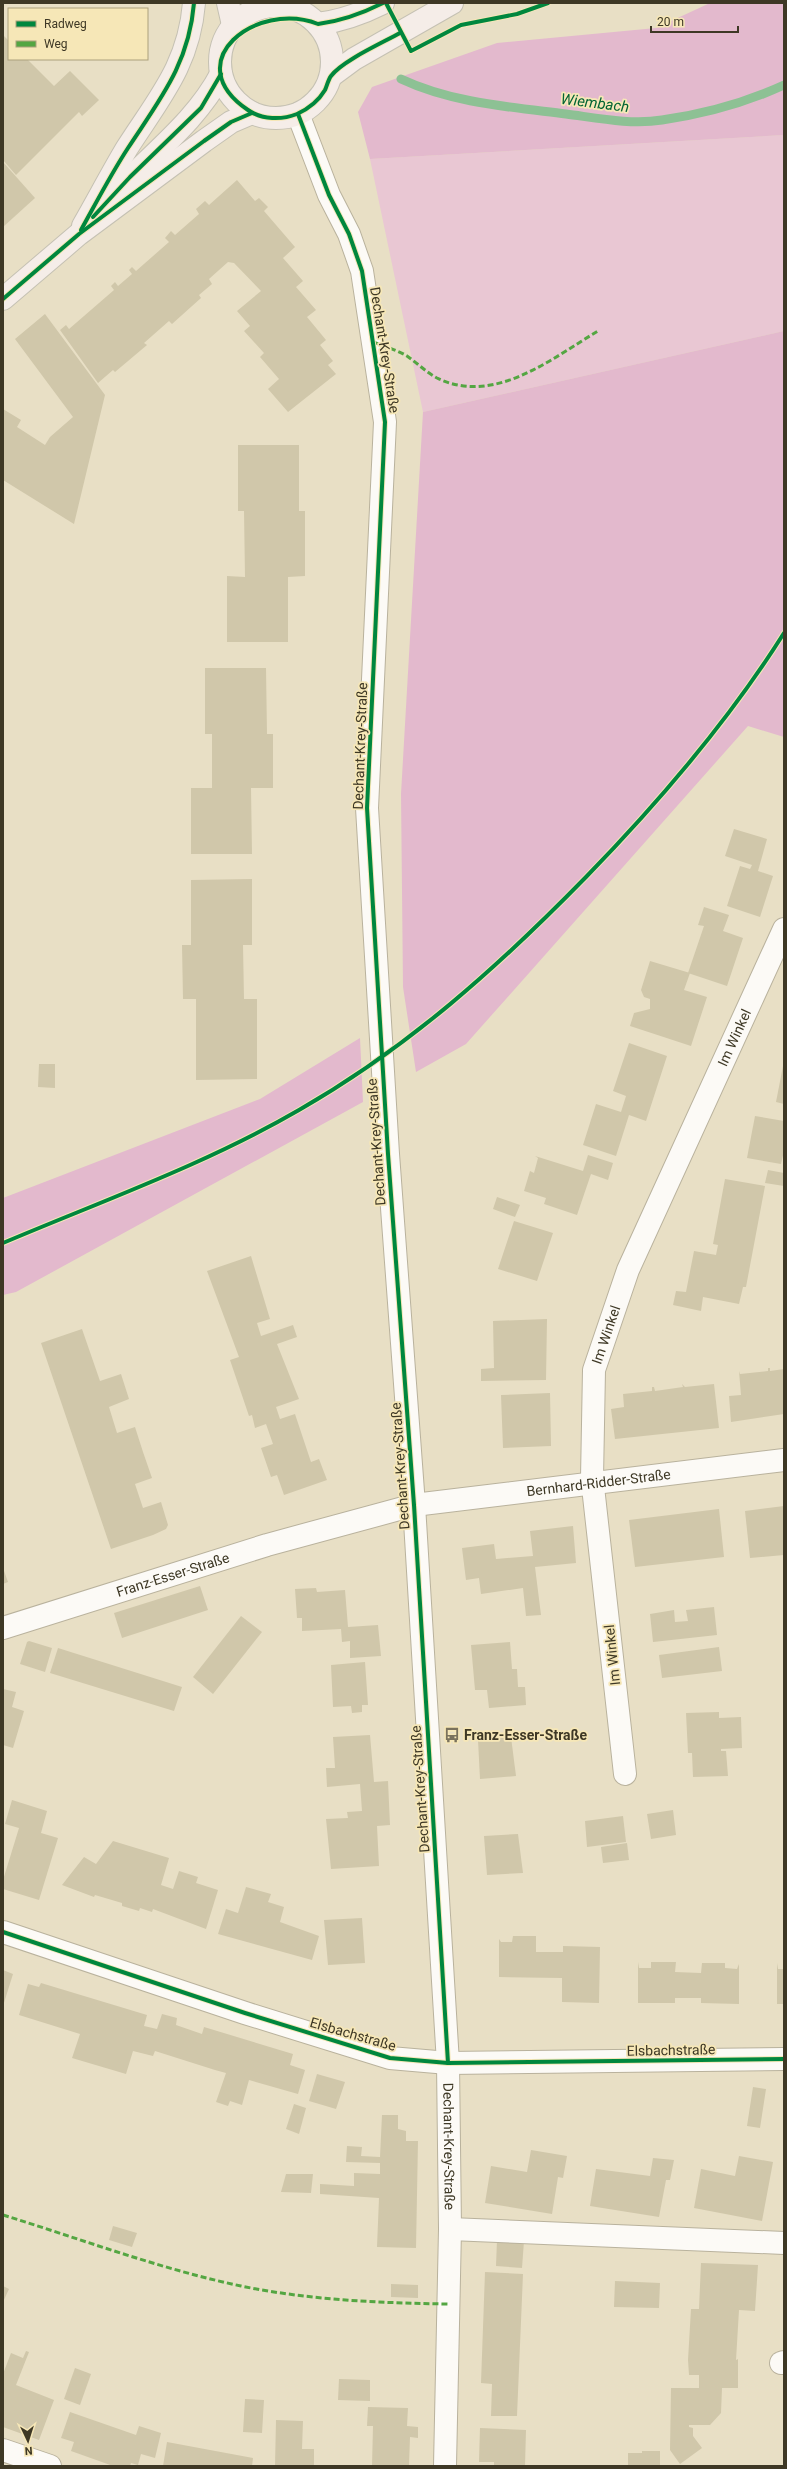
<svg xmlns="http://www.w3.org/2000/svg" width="787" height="2469" font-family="Roboto,sans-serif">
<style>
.green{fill:#e9c7d3}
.forest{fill:#e3b9cd}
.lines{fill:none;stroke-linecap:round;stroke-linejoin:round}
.stream{stroke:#8dc194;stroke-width:9}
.building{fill:#d0c7aa}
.minor-casing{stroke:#b9b29d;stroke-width:24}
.major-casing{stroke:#c5c1b3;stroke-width:24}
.minor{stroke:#fcfaf6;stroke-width:22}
.major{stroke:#f5ede8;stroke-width:22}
.quiet{stroke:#54a642;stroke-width:3;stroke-dasharray:6 3;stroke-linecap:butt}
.cycleway-casing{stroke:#f6e7b7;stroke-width:6}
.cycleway{stroke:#00873e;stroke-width:4}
.labels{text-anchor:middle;stroke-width:3.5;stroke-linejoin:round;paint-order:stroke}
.street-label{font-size:14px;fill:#3e3825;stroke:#f6e7b7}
.poi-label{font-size:14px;font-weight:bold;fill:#3e3825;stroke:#f6e7b7;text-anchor:start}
.water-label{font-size:15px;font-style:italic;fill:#036434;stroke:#f6e7b7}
</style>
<rect width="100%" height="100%" fill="#e8dfc5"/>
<polygon class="green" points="784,135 784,331 423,412 370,159"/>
<g class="forest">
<polygon points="710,3 784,3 784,135 370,159 358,112 372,87 497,43 656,28"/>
<polygon points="784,331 784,737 748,726 466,1044 416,1072 403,987 401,794 423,412"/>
<polygon points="360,1038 363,1102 16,1292 3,1295 3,1198 260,1099"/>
</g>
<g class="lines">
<path class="stream" d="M401 79C452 103 510 107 566 114 597 118 631 125 662 120 704 114 747 102 784 85"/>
</g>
<g class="building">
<polygon points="3,35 9,41 9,59 27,59 54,86 70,71 99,100 82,116 79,112 16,175 3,160"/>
<polygon points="3,162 35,198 3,227"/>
<polygon points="237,180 255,201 259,198 268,207 264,211 295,247 283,258 303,281 296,287 316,310 307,317 326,340 320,345 333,361 328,365 336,374 288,412 268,389 279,379 260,357 264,353 244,331 250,326 237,311 261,291 234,263 228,262 209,279 212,284 199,295 201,298 172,324 169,321 144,343 147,345 115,372 113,370 98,383 60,330 66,325 69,329 114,290 111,286 115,282 118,286 132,274 129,270 132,267 136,271 169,242 165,238 171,231 175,235 199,214 196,209 205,201 209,205"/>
<polygon points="45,314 105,395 74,524 3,480 3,409 21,420 17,427 45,445 50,437 73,417 15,339"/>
<polygon points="238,445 299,445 299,511 305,511 305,576 288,577 288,642 227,642 227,576 245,577 244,511 238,511"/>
<polygon points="205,668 266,668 267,734 273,734 273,788 251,788 252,854 191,854 191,788 212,788 212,734 205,734"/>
<polygon points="734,829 767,839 758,871 773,876 760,917 727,906 740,866 750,869 752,865 725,856"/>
<polygon points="252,879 252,945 243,945 244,999 257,999 257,1079 196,1080 196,999 183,999 182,945 191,945 191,880"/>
<polygon points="704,907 729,915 723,931 743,938 727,986 688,973 704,926 698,925"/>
<polygon points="650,961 690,973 684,990 707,997 691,1046 630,1026 634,1013 650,1009 650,999 644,997 641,990"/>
<polygon points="629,1043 667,1056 646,1121 629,1115 616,1156 583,1145 596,1104 621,1112 626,1096 613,1091"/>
<polygon points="39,1064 55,1064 55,1088 38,1087"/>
<polygon points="783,1066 784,1066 784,1104 776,1102"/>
<polygon points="755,1116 784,1121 784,1151 781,1164 747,1158"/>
<polygon points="588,1155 613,1163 608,1180 591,1174 577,1215 544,1204 546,1198 524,1191 530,1171 534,1173 538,1158 535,1156 583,1171"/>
<polygon points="768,1170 784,1173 784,1186 765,1183"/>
<polygon points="725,1179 765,1186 746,1287 743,1287 739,1304 703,1297 701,1311 673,1305 676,1291 686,1292 694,1251 716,1255 718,1245 713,1244"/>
<polygon points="497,1197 520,1205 515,1217 493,1209"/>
<polygon points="514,1221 553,1233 537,1281 498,1269"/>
<polygon points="251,1256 270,1319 257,1323 261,1336 293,1325 297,1337 277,1344 299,1399 276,1407 280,1419 295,1414 311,1462 319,1459 327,1480 284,1495 277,1475 271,1477 261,1448 273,1444 266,1424 255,1428 252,1415 249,1416 230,1360 239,1357 207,1271"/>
<polygon points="547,1319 546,1380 481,1381 481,1369 494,1368 493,1321"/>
<polygon points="82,1329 100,1381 121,1374 129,1399 109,1407 117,1433 135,1427 143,1452 152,1478 135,1484 143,1508 161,1502 168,1525 166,1529 153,1535 111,1549 41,1343"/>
<polygon points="768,1368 770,1368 770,1371 784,1369 784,1414 731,1422 729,1396 741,1395 739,1371 740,1374 768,1371"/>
<polygon points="682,1384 685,1387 714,1384 719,1428 615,1439 611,1409 624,1407 623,1394 652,1391 652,1387 654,1387 655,1391 683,1387"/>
<polygon points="550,1393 551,1446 503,1448 501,1395"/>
<polygon points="784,1506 784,1555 750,1558 745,1511"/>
<polygon points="719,1509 724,1557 635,1567 629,1520"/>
<polygon points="573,1526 576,1563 535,1567 541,1615 526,1616 523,1588 481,1594 479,1578 466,1580 462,1548 494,1544 496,1559 533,1556 530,1531"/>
<polygon points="3,1568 8,1582 3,1584"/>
<polygon points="200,1586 208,1610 122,1638 114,1613"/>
<polygon points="316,1588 317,1592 345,1590 348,1627 378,1625 381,1656 350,1658 350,1641 342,1642 341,1629 302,1631 302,1618 297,1618 295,1589"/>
<polygon points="714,1607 717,1635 653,1642 650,1614 674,1610 675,1622 688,1621 686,1610"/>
<polygon points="241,1616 262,1632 213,1694 193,1677"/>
<polygon points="29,1641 52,1648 45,1672 20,1664 27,1642"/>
<polygon points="510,1642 512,1669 517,1669 518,1687 525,1687 526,1705 489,1708 487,1690 475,1690 471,1645"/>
<polygon points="719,1647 722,1671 662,1678 659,1655"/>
<polygon points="58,1648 182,1687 174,1711 50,1673"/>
<polygon points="365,1662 368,1705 362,1705 362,1712 352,1713 351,1706 333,1707 331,1665"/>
<polygon points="3,1689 16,1692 12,1707 24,1711 13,1748 3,1745"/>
<polygon points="719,1712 719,1718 741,1717 742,1748 721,1749 721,1751 726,1751 728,1776 693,1777 692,1753 688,1753 686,1713"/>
<polygon points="370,1735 374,1782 388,1781 390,1825 377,1826 379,1866 331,1869 326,1819 348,1818 347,1812 362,1811 360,1784 327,1787 326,1768 335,1768 333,1737"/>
<polygon points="511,1737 516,1776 480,1779 478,1740"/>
<polygon points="12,1800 47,1811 41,1833 58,1838 39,1900 3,1889 3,1880 19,1828 5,1824"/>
<polygon points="673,1810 676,1835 651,1839 647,1814"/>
<polygon points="623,1816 626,1842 587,1847 585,1821"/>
<polygon points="518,1834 523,1873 487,1875 484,1836"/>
<polygon points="113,1841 169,1858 161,1885 173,1889 179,1871 198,1877 196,1883 218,1890 206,1929 153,1909 152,1912 140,1908 139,1911 122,1906 122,1903 95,1895 94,1897 62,1885 84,1857 96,1864"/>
<polygon points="627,1843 629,1860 603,1863 601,1847"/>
<polygon points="246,1887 271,1894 268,1902 284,1907 280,1922 319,1936 312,1960 218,1934 226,1909 238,1913"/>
<polygon points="362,1918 365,1963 328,1965 324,1920"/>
<polygon points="513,1936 536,1936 536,1952 563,1952 563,1946 600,1947 599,2003 562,2002 562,1978 499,1977 499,1939 501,1942 512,1942"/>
<polygon points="638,1962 639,1968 651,1968 651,1962 676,1962 675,1972 701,1973 702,1963 725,1963 725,1968 737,1969 739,1964 739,2004 701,2003 701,1998 675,1998 675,2003 638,2003"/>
<polygon points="777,1963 778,1969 784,1969 784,2004 777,2004"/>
<polygon points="3,1970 13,1974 3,2006"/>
<polygon points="41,1983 147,2015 144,2026 157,2029 162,2014 177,2018 176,2025 202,2034 204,2027 293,2054 290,2065 305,2070 298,2094 249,2080 242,2105 230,2101 228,2106 216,2102 226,2073 215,2070 155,2051 153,2056 133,2051 126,2074 72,2058 80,2034 19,2015 28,1984 39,1987"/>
<polygon points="317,2074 345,2082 336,2109 309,2101"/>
<polygon points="753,2087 766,2089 760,2128 747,2126"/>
<polygon points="294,2104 306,2108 299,2134 286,2129"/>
<polygon points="382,2115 398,2115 398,2129 406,2131 406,2141 418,2141 416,2248 377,2247 379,2198 320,2194 320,2184 354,2186 354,2173 380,2174 380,2163 346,2162 347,2146 362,2147 361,2156 380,2157"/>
<polygon points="531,2150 567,2156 563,2178 558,2177 552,2214 485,2203 491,2166 527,2172"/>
<polygon points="739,2156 773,2162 762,2221 694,2208 701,2169 735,2176"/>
<polygon points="653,2158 674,2160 670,2180 666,2180 659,2217 590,2206 596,2169 650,2176"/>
<polygon points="286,2174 313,2174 311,2193 281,2192"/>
<polygon points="113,2226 137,2233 132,2247 109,2240"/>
<polygon points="497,2240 524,2241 522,2268 496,2266"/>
<polygon points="701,2263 758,2265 755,2311 739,2310 736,2360 738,2359 738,2388 722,2388 721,2413 710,2425 689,2425 689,2427 693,2428 693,2436 702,2448 680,2464 670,2450 671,2388 699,2388 699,2375 689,2375 688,2360 691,2309 699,2309"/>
<polygon points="485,2272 523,2274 517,2416 491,2416 492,2384 481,2383"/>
<polygon points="615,2281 660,2283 659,2308 614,2307"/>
<polygon points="391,2284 418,2285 418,2298 391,2297"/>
<polygon points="3,2286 9,2289 3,2302"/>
<polygon points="26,2351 29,2352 16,2385 54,2400 39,2440 3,2427 3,2374 11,2353 23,2358"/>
<polygon points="75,2368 91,2374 80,2405 64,2399"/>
<polygon points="339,2379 370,2380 370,2401 338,2400"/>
<polygon points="245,2399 264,2400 262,2433 243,2432"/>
<polygon points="368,2407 408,2408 407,2426 418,2427 418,2438 410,2437 409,2466 372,2466 373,2426 367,2426"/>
<polygon points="70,2412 136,2435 139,2426 161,2433 155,2458 141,2454 138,2465 131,2463 130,2466 113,2466 71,2451 74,2442 61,2438"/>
<polygon points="276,2420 303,2421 302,2449 314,2449 314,2466 275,2466"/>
<polygon points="480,2428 526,2430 525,2466 494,2466 494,2462 479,2462"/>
<polygon points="167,2442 253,2458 252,2466 163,2466"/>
<polygon points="642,2451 660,2451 660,2466 628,2466 628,2453 642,2453"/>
</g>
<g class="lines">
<defs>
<g id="minor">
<path id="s1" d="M298 114 329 195 349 234 362 271 385 422 367 808 388 1154 414 1505 448 2063 450 2229 445 2466"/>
<path id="s2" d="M3 1628 267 1545 414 1505 784 1460"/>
<path id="s3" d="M625 1774 592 1478 594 1370 628 1270 784 929"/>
<polyline points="3,1932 245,2013 390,2058 448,2063 784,2059"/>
<polyline points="450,2229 784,2243"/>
<polyline points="781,2363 784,2362"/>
<polyline points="3,2450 50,2466"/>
</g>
<g id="major">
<polyline points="228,3 233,25"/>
<circle cx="276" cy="62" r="56"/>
<path d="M318 24C342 21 361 14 383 3"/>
<polyline points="331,76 354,59 452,3"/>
<path d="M109 200C146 158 195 124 221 74"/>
<path d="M83 226C98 200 112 173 127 148 159 98 189 65 194 3"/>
<polyline points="3,299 79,234 204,141 231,122 252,113"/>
</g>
</defs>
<use href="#minor" class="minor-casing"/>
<use href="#major" class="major-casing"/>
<use href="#minor" class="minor"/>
<use href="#major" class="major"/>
<g class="quiet">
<path d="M373 342C384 346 397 350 407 356 417 363 426 372 437 378 494 406 551 359 598 331"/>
<path d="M3 2215C81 2239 160 2269 241 2286 309 2300 379 2303 449 2304"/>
</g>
<defs>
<g id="cycleway">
<path d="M383 3C361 14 342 21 318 24 256 0 177 62 248 110 262 120 282 120 297 114 308 109 319 100 325 90 327 86 328 80 331 76 342 61 382 43 400 33"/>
<polyline points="386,3 411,51 461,25 517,14 548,3"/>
<polyline points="298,114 329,195 349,234 362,271 385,422 367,808 388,1154 414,1505 448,2063"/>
<polyline points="93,217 130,177 201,108 221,74"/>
<path d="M81 230C96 203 111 174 128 148 160 99 189 64 194 3"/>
<polyline points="3,299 79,234 204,141 231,122 252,113"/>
<path d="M3 1243C102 1201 206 1164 299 1110 409 1047 498 967 586 877 659 802 728 722 784 633"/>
<polyline points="3,1932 245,2013 390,2058 448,2063 784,2059"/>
</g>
</defs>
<use href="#cycleway" class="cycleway-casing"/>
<use href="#cycleway" class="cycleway"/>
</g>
<defs>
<symbol id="bus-bare" viewBox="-9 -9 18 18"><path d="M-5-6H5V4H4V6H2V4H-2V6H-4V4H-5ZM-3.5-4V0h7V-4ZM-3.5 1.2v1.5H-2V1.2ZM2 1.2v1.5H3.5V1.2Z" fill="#7a725d" stroke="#f6e7b7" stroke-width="2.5" paint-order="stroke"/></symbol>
</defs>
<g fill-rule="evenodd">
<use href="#bus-bare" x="441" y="1724" width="22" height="22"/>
</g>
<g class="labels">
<g class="street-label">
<text transform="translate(385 350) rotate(81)" y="5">Dechant-Krey-Straße</text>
<text transform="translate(360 746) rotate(-88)" y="5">Dechant-Krey-Straße</text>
<text dy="5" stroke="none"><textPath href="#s3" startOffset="767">Im Winkel</textPath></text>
<text transform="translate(376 1142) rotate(-94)" y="5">Dechant-Krey-Straße</text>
<text dy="5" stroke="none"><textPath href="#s3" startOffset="443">Im Winkel</textPath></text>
<text transform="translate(400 1466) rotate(-94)" y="5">Dechant-Krey-Straße</text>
<text dy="5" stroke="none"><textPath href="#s2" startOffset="615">Bernhard-Ridder-Straße</textPath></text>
<text dy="5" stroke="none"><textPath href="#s2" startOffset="178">Franz-Esser-Straße</textPath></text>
<text transform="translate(612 1655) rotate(-96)" y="5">Im Winkel</text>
<text transform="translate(420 1789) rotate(-94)" y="5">Dechant-Krey-Straße</text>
<text transform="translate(353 2034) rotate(16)" y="5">Elsbachstraße</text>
<text transform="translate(671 2050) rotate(-1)" y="5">Elsbachstraße</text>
<text dy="5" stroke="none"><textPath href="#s1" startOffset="2050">Dechant-Krey-Straße</textPath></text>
</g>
<g class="poi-label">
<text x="464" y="1740">Franz-Esser-Straße</text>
</g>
<g class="water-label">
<text transform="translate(595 103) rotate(7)" y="5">Wiembach</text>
</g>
</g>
<rect width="787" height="2469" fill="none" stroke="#3e3825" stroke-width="8"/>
<rect x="8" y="8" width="140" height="52" fill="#f6e7b7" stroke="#aca17d"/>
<rect x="16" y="21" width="20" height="6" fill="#00873e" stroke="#aca17d"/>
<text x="44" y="28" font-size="12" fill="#3e3825">Radweg</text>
<rect x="16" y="41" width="20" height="6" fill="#54a642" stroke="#aca17d"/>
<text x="44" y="48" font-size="12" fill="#3e3825">Weg</text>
<g transform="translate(28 2441) rotate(176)" stroke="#f6e7b7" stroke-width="3" paint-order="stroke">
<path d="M0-3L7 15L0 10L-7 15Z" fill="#3e3825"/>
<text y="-6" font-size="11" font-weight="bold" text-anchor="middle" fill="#3e3825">N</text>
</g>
<path d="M651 26v6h87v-6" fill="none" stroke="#3e3825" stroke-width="2"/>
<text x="657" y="26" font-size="12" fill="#3e3825" stroke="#f6e7b7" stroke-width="3" paint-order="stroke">20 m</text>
</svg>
